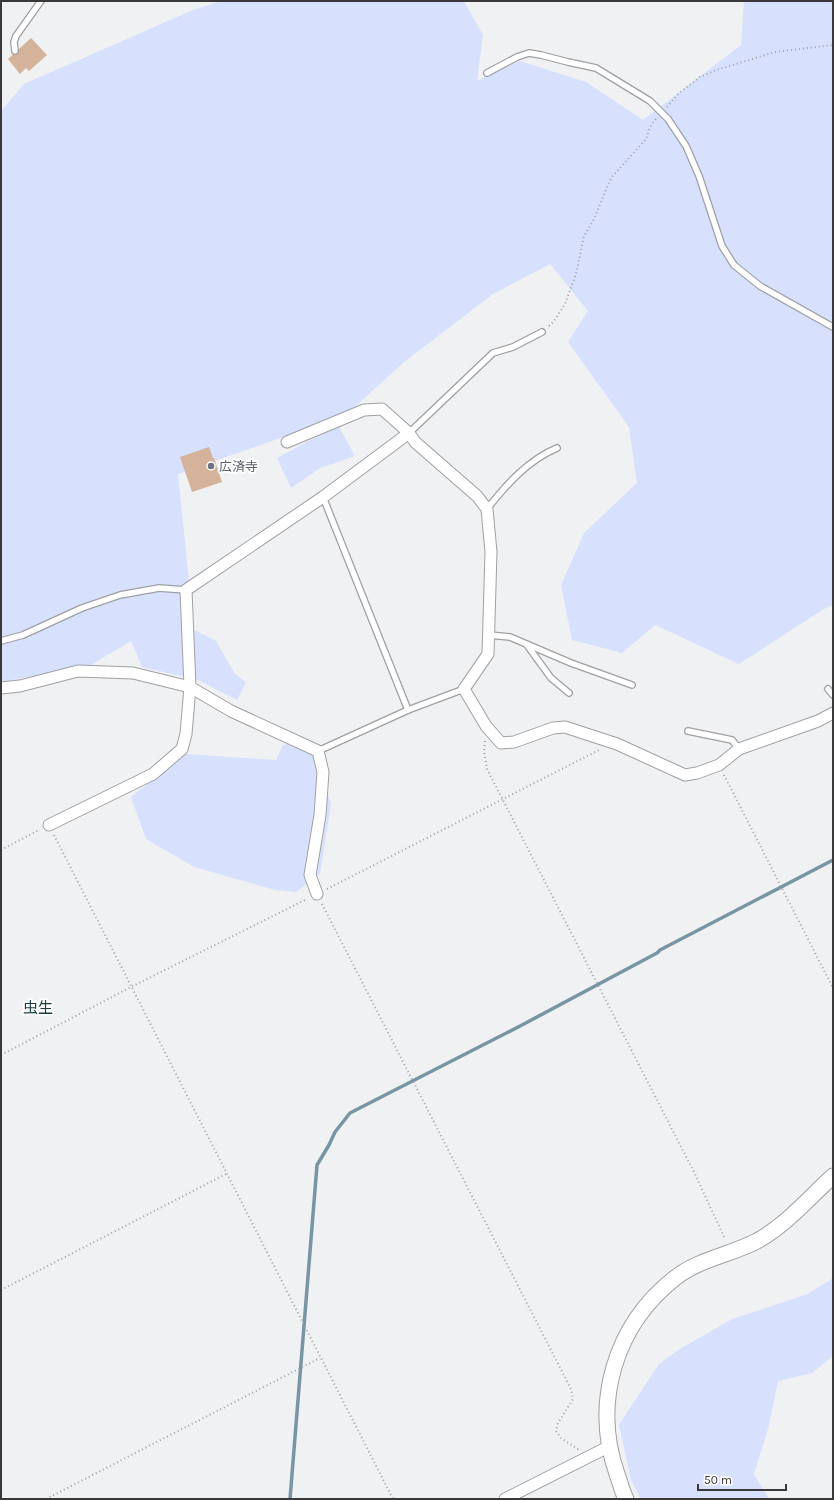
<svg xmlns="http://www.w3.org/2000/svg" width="834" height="1500" font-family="Karla,'Noto Sans JP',sans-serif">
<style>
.green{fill:#d7e1fe}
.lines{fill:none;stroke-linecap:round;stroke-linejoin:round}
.stream{stroke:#7895a3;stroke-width:3.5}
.building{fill:#d5b39a}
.lane-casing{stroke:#9fa0a3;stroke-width:8}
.street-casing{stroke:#9fa0a3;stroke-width:13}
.secondary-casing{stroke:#9fa0a3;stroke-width:17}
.path{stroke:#a0a1a2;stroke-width:2;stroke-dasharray:1 3;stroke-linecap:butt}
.lane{stroke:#fff;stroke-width:5.5}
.street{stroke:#fff;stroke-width:11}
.secondary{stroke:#fff;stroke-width:15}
.worship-dot{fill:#6b7280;stroke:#fefeff;stroke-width:1.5}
.labels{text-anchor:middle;stroke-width:4;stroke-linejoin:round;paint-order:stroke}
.worship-label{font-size:13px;fill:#5b616d;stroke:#fefeff;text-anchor:start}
.quarter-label{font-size:15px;fill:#1a3c3f;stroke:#fefeff}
</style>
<rect width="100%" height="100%" fill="#f0f1f3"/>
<g class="green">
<polygon points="221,1 464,1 483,35 477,81 520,61 586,82 643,120 741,45 744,1 833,1 833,605 824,609 739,664 655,625 622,653 572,640 561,585 584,533 637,483 629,427 568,342 588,311 550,264 493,294 404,362 346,415 178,474 194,630 216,641 235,674 246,682 237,700 198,680 142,667 131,641 91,665 1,682 1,111 24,84 193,10"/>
<polygon points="338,425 355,456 320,468 291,488 277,458"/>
<polygon points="310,740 331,804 320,874 296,892 275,890 194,867 146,839 131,797 186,754 276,760 283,745"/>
<polygon points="833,1278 833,1356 812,1373 778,1381 768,1429 754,1474 769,1499 641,1499 631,1480 619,1425 659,1364 678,1350 732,1319 808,1294"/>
</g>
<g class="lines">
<polyline class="stream" points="290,1499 317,1165 329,1145 335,1132 350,1113 522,1025 657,953 660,950 833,860"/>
</g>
<g class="building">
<polygon points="31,38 47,55 29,71 26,68 20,74 8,59"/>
<polygon points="209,447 213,458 214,458 222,482 192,492 180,457"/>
</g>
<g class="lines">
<defs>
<g id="lane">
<polyline points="15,51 14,42 16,36 41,1"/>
<polyline points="487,73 517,57 529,53 541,55 568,62 596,68 650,101 668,119 686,146 699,176 722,246 734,265 760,286 833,327"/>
<polyline points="409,433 493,353 513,347 542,332"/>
<polyline points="323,497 408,710"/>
<path d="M487 509C506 485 528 460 557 448"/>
<polyline points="489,635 510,637 571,663 632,685"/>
<polyline points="1,641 23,635 82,608 120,595 159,588 186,590"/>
<polyline points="527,645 551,678 569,693"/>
<polyline points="828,689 833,695"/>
<polyline points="688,731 732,740 739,749"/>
<polyline points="318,751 408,710 464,689"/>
</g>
<g id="street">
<polyline points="287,442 364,410 382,409 409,433 415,442 477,496 487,509 491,552 488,654 464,689 486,726 501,743 514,742 553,728 565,727 617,744 685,775 697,773 719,765 739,749 818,721 833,713"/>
<polyline points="1,688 20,686 78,671 133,673 190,687 231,711 318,751 323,772 320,815 310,875 317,894"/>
<polyline points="49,825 153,774 182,749 186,734 190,687 186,590 323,497 409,433"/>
<polyline points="505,1499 610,1446"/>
</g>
<path id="secondary" d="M626 1499C622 1491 620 1482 617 1474 592 1402 615 1325 675 1278 699 1259 730 1255 757 1241 786 1225 809 1198 833 1176"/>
</defs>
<use href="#lane" class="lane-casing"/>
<use href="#street" class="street-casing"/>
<use href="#secondary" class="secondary-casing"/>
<g class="path">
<polyline points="667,107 679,93 700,77 716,70 775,52 833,45"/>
<polyline points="549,326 554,321 565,304 576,274 584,236 593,221 611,178 646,139 650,127 656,119"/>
<polyline points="485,741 484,751 487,769 694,1172 725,1239"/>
<polyline points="724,775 833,988"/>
<polyline points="54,835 393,1499"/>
<polyline points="1,850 39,830"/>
<polyline points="327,889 599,750"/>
<polyline points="322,904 571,1389 573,1399 558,1423 556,1431 561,1438 579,1450"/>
<polyline points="1,1055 131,987 307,899"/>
<polyline points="1,1290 226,1174"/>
<polyline points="46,1499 320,1358"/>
</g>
<use href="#lane" class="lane"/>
<use href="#street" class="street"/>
<use href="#secondary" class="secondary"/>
</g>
<circle class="worship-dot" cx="211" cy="466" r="4"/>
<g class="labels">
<g class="worship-label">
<text x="219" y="471">広済寺</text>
</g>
<g class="quarter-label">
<text x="38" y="1013">虫生</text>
</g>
</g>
<rect width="834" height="1500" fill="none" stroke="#39393a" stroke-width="4"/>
<path d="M698 1484v6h88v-6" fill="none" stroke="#39393a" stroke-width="2"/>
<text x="704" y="1484" font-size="12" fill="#39393a" stroke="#fefeff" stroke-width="3" paint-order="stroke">50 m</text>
</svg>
